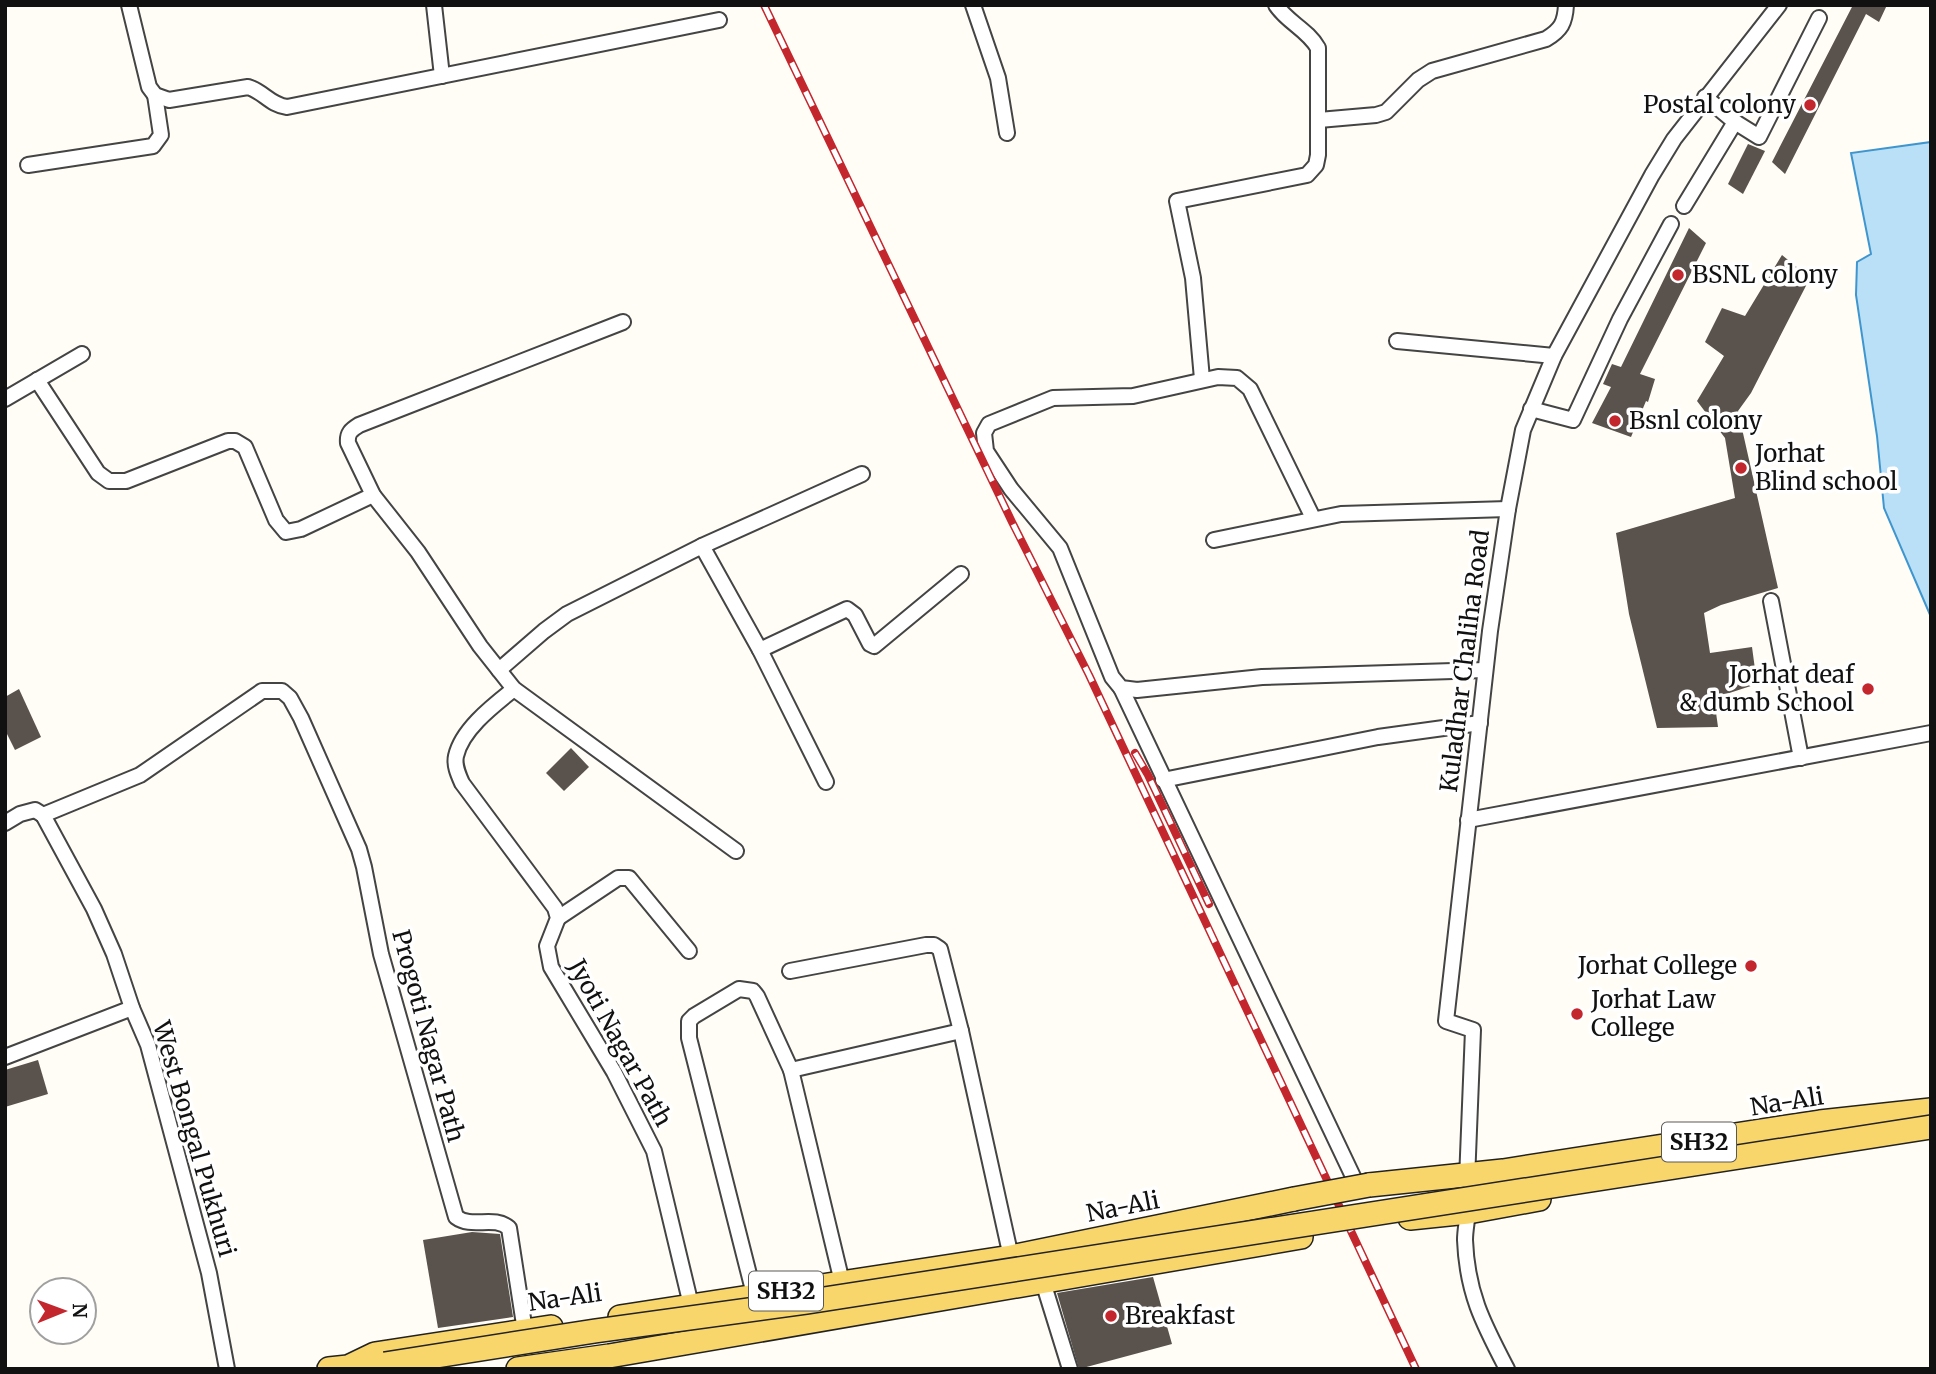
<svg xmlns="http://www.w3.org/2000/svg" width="1936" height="1374" font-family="Merriweather,serif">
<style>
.water{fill:#b9e0f7;stroke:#3f96cf;stroke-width:2}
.building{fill:#5a524d}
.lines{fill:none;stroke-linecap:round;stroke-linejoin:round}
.street-casing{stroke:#444;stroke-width:18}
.primary-casing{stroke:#222;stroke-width:26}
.street{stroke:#fff;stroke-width:14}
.primary{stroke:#f9d66b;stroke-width:23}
.rail-casing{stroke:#c4262e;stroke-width:8}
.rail{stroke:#fff;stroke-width:5;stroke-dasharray:16;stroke-linecap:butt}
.primary-bridge-casing{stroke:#222;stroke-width:26;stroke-linecap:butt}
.primary-bridge{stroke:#f9d66b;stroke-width:23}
.poi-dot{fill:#c4262e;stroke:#fff;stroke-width:2.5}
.labels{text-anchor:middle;stroke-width:7;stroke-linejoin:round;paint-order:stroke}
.shield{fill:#fff;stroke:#585858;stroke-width:2}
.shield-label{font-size:23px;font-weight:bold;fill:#111}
.poi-label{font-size:24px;fill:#111;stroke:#fff;text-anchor:start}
.street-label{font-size:24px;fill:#111;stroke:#fff}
</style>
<rect width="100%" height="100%" fill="#fffdf5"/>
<polygon class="water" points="1931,142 1931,617 1884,508 1877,436 1856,295 1857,262 1871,254 1851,153"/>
<g class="building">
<polygon points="1853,5 1887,5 1879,22 1866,14 1785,174 1772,162"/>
<polygon points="1748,144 1765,151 1743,194 1728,184"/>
<polygon points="1689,228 1706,243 1640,374 1655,379 1648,402 1646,401 1631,437 1592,423 1611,387 1603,384 1612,364 1621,367"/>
<polygon points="1782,255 1810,278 1751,393 1738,411 1778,588 1721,605 1704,613 1710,653 1752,647 1757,684 1714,698 1718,727 1657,728 1629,614 1616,533 1735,498 1725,438 1697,401 1724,356 1705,342 1722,308 1745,316"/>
<polygon points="19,689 41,737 15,750 5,730 5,697"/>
<polygon points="571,748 589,767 564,791 546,773"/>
<polygon points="38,1060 48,1094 5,1107 5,1070"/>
<polygon points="472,1232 500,1234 513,1317 438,1328 423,1240"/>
<polygon points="1153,1277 1172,1344 1079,1369 1057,1293"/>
</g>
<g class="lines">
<defs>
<g id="street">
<path d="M129 5 149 87 155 95 169 100 248 87C263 91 270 105 287 107L719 20"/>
<polyline points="434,5 442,76"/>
<polyline points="973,5 998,78 1007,133"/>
<path d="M1319 120 1376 115 1386 112 1418 80 1432 71 1546 39C1561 30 1565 23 1566 5"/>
<polyline points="1735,122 1759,137 1819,18"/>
<polyline points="28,165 153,146 161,135 155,95"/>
<polyline points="1684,206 1735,122 1705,97"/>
<path d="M623 322 359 425C351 430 347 433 348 443L373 495 418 552 480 646 514 689 736 851"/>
<polyline points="1397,341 1554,356"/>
<path d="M1202 379 1193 278 1177 201 1307 175 1316 165 1318 155V48C1308 30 1287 22 1276 5"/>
<polyline points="37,380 98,473 109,481 126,481 228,441 235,441 245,447 276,520 286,532 301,529 373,495"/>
<polyline points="5,399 82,354"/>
<polyline points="1531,409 1573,420 1620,319 1671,224"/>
<polyline points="1313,518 1250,389 1237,378 1218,377 1133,396 1053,398 989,424 984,433 986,451 1011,489 1060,548 1112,677 1121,688 1137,690 1262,677 1485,670"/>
<polyline points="1214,540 1341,514 1508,509"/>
<polyline points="702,546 862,474"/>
<polyline points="1771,601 1801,758"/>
<polyline points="760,650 847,609 855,615 870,644 874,646 961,574"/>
<polyline points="499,670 544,631 567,614 702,546 760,650 826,782"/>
<polyline points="1121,688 1358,1187"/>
<path d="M514 689C494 705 462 729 456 756 454 765 458 774 462 783L555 908 558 918 547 946 551 967 614 1072 654 1151 691 1305"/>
<polyline points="1163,780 1378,737 1480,723"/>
<path d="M43 815 140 775 262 691H282L290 698 301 718 359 849 364 867 381 954 456 1217C472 1229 494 1215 509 1228L525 1331"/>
<polyline points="43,815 94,909 114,954 132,1008 148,1045 209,1273 227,1369"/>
<polyline points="1468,820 1931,733"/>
<polyline points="5,823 20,814 35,810 43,815"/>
<polyline points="558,918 618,878 629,878 689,951"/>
<polyline points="790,971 926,945 934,945 940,949 961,1031 1011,1257"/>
<polyline points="5,1057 132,1008"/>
<polyline points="1467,1180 1473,1030 1446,1021 1490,631 1508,509 1523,430 1554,356 1652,175 1674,139 1779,5"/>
<path d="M1468 1207C1468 1218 1465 1229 1465 1240 1467 1293 1483 1323 1507 1369"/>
<polyline points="842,1282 791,1070 961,1031"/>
<polyline points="1043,1282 1070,1369"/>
<polyline points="754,1294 689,1038 689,1021 694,1016 739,989 753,991 757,996 791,1070"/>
</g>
<g id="primary">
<polyline points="1369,1185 1503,1171 1820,1122 1931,1110"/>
<polyline points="1410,1218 1468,1212 1539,1199"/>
<polyline points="620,1317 1011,1257 1294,1199"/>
<polyline points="329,1369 348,1367 375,1354 551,1327"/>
<polyline points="518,1369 609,1356 1301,1237"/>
</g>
</defs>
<use href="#street" class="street-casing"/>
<use href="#primary" class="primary-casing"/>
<use href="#street" class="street"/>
<use href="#primary" class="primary"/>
<defs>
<g id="rail">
<polyline points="764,5 1012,522 1089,675 1416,1369"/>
<polyline points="1135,753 1148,775 1209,904"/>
</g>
</defs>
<use href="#rail" class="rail-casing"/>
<use href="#rail" class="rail"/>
<defs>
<g id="primary-bridge">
<polyline points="1294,1199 1369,1185"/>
<polyline points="385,1364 595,1331 806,1302 1931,1127"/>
</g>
</defs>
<use href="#primary-bridge" class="primary-bridge-casing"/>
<use href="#primary-bridge" class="primary-bridge"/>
</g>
<g class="poi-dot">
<circle cx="1810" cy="105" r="7"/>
<circle cx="1678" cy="275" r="7"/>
<circle cx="1615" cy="421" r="7"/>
<circle cx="1741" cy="468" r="7"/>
<circle cx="1868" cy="689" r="7"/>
<circle cx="1751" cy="966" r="7"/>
<circle cx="1577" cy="1014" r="7"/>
<circle cx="1111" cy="1316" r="7"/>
</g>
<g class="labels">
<g class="shield">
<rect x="1662" y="1122.5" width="74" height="39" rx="5"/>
<rect x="749" y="1271.5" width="74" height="39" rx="5"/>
</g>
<g class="shield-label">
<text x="1699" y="1150">SH32</text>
<text x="786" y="1299">SH32</text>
</g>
<g class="poi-label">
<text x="1796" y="113" text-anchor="end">Postal colony</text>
<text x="1692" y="283">BSNL colony</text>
<text x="1629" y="429">Bsnl colony</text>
<text x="1755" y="462">Jorhat<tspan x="1755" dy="28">Blind school</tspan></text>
<text x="1854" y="683" text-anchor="end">Jorhat deaf<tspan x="1854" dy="28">&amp; dumb School</tspan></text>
<text x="1737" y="974" text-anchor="end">Jorhat College</text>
<text x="1591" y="1008">Jorhat Law<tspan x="1591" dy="28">College</tspan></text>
<text x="1125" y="1324">Breakfast</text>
</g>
<g class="street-label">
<text transform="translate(1465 661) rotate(-83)" y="8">Kuladhar Chaliha Road</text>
<text transform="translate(428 1036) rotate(75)" y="8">Progoti Nagar Path</text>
<text transform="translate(620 1043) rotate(61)" y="8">Jyoti Nagar Path</text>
<text transform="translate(1787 1102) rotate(-9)" y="8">Na-Ali</text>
<text transform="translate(194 1139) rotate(74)" y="8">West Bongal Pukhuri</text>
<text transform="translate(1123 1207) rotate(-11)" y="8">Na-Ali</text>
<text transform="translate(565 1298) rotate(-8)" y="8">Na-Ali</text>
</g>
</g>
<rect width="1936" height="1374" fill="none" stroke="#111111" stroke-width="14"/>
<g transform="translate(63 1311) rotate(89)"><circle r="33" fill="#ffffff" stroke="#a0a0a0" stroke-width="2"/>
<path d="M0-5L12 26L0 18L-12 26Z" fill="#c4262e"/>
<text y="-10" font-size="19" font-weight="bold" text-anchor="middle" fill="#111111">N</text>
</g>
</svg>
